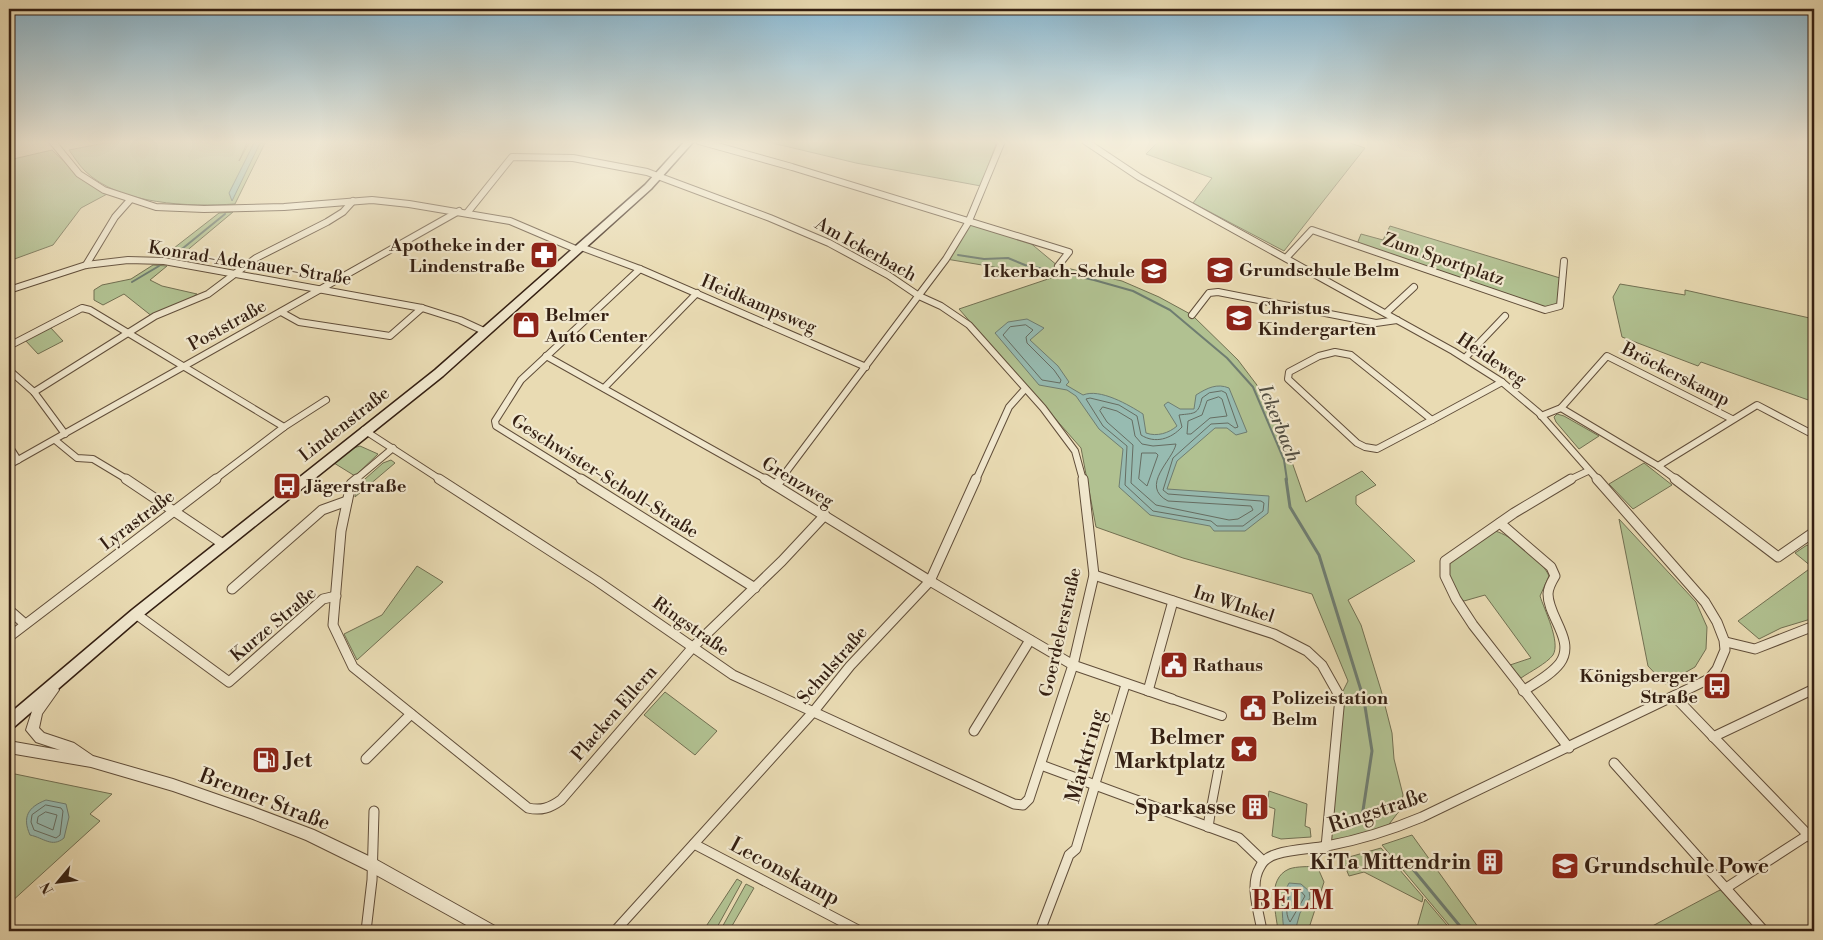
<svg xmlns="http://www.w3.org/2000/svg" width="1823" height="940" font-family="'Libre Bodoni',serif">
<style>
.green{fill:#b1c191;stroke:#727052}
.water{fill:#97bbb1;stroke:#6f7d71}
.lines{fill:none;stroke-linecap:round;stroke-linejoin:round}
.shore{stroke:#666d62;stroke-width:1}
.stream-far1{stroke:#6f7d71;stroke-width:2}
.stream{stroke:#6f7d71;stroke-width:3}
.pedestrian-casing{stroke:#614e3a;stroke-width:10}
.minor-far1-casing{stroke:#614e3a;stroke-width:8}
.minor-casing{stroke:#614e3a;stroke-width:11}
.tertiary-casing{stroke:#614e3a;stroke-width:2}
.secondary-casing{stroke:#341f12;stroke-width:3}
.pedestrian{stroke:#f1e8ce;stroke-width:8}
.minor-far1{stroke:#f1e8ce;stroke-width:6}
.minor{stroke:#f1e8ce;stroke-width:9}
.tertiary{fill:#f1e8ce;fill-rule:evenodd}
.secondary{fill:#f1e8ce;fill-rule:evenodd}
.labels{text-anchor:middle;stroke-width:4.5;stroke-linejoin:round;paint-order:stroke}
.poi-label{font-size:18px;font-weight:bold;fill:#341f12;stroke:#f1e8ce;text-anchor:start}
.street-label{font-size:18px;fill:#341f12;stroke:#f1e8ce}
.water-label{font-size:19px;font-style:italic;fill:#524e42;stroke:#f1e8ce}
.near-poi-label{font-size:21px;font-weight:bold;fill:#341f12;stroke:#f1e8ce;text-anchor:end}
.near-street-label{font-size:21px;fill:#341f12;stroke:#f1e8ce}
.near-district-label{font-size:26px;font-weight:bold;letter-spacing:1px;fill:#7a1f14;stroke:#f1e8ce}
</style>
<rect width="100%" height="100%" fill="#e9dbb3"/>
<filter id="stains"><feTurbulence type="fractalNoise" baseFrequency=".004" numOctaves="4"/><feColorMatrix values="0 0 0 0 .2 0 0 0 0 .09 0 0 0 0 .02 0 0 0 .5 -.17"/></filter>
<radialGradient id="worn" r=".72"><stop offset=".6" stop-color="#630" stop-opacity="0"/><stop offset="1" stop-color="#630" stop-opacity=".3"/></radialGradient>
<g class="green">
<path d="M115 141H248L239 161 250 141H266L235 204C190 207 120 205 85 171 79 165 74 157 69 150Z"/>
<polygon points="764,141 997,141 981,186 856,163"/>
<polygon points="1159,141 1344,141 1365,148 1284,251 1193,203 1212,178 1146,154"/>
<polygon points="52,150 70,167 109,193 81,208 53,245 9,261 9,160"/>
<polygon points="233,212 178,258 165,255 219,213"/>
<polygon points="968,223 1028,241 1058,266 1122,281 1159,297 1192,315 1238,360 1272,405 1306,502 1362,471 1376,485 1356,496 1356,504 1415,561 1348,600 1361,625 1381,690 1392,733 1394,759 1403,795 1400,810 1383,832 1326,847 1340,697 1348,681 1312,594 1183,558 1096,527 1081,448 959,309 1054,277 946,259"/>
<polygon points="1390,226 1560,278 1557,306 1541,307 1357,244 1361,234 1383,240"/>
<polygon points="153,265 167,266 150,280 162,286 197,294 180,306 153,317 124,294 103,305 94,300 94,290 102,285 131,279"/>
<polygon points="1620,284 1685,295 1685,290 1814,319 1814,402 1701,362 1698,366 1622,337 1613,297"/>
<polygon points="50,327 63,341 38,354 25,340"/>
<polygon points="1557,414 1564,416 1599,436 1579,449 1556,422 1554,417"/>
<polygon points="360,446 378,454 355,476 334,463 350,449"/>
<polygon points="391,460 395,463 355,497 356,487 383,463"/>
<polygon points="1644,463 1672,485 1633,509 1609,484"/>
<polygon points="1619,519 1696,602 1707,627 1706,649 1695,667 1665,684 1648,666"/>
<path d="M1495 531C1511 535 1543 561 1549 576L1540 596C1544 609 1561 642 1553 655 1546 664 1531 671 1521 678L1510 665 1531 658 1485 595 1464 601C1452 593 1445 576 1450 562Z"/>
<polygon points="1807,545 1814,549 1814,618 1781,628 1759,639 1738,621 1812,567 1795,553"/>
<polygon points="417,566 443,582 357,660 344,634 382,615"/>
<polygon points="665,692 717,731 695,755 644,715"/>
<polygon points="15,774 112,794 90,814 100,821 10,903 9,901 9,775"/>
<polygon points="1269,791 1307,804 1305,826 1310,828 1311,837 1281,839 1272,836 1275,809 1267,806"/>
<polygon points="1412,835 1481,931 1454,931 1382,845"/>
<polygon points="1381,848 1423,897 1422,902 1364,872 1349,876 1342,859"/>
<path d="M1317 866 1324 882 1308 931H1278C1276 912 1266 879 1289 869 1297 866 1309 867 1317 866Z"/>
<polygon points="737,879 742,882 715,931 703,931"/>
<polygon points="746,884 754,888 729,931 720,931"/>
<polygon points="1726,888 1764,931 1643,931 1718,891"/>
<polygon points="1425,899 1452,931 1416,931"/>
</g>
<g class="water">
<polygon points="255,141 261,141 232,201 229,193"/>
<path d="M1027 319 1044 328 1030 340 1058 366 1069 382 1066 385 1083 395C1100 388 1129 405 1143 414L1146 433C1157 437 1169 433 1177 426L1164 405 1168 402 1180 409H1194L1196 395C1207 388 1217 383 1229 388L1247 432 1236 435 1227 428H1215L1177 461 1167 489 1269 496 1268 513 1245 531H1214L1210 526 1150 515 1119 487 1123 449 1099 429 1076 396 1067 390 1039 385 995 333 1008 322Z"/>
<path d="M46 800 66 804 69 817 64 838C52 848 44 838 30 835 22 817 28 807 46 800Z"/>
<path d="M1289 883 1301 884 1309 891 1310 898 1300 913 1295 931H1284C1282 914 1280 898 1289 883Z"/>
</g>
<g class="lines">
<g class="shore">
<polygon points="1026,325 1033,330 1026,337 1027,343 1054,370 1061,380 1060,383 1042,380 1003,335 1010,327"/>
<path d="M1222 391 1226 393 1238 427 1235 428 1228 423 1211 424 1173 458 1163 490 1168 494 1261 501 1264 503 1263 511 1243 526H1217L1211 521 1153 511 1125 485 1127 446 1103 426 1086 399 1090 398 1119 405 1137 416 1141 435C1155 444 1171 439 1182 427L1179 415C1195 413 1198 415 1202 398L1209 393Z"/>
<polygon points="1219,397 1222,399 1227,416 1210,418 1191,434 1187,434 1188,421 1202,415 1207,401"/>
<path d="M1103 407 1117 411 1132 420 1135 436 1142 444 1153 446 1176 444C1173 460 1139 486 1168 501L1251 506 1253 510 1238 519 1229 520 1156 505 1131 483 1133 445 1107 422 1100 411Z"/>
<polygon points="1142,453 1156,453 1158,455 1147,486 1139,479"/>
<polygon points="46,805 61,808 63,811 60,835 56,838 34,830 31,822 32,815"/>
<polygon points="46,812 57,815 53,830 37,823 38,817"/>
<path d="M1292 889H1299L1305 896 1290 922C1284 913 1287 898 1292 889Z"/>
</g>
<g class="stream-far1">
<polyline points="177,253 225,214"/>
<polyline points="958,255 984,259 1008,258 1025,265 1094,280 1133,291 1170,310 1227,358 1253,387 1284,460 1287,480"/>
<polyline points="132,282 159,266"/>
</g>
<g class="stream">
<polyline points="1286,479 1290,507 1319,555 1364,700 1372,751 1362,817"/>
<polyline points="1407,862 1464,931"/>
</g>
<defs>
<g id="pedestrian">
<polyline points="1172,699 1222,716"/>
<polyline points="1095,785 1126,683"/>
<polyline points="1211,808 1218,771"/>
</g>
<g id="minor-far1">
<polyline points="52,141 79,174 104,190 156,207 204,209 284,207 372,200 409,204 510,221 578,250"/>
<polyline points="699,141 792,167 1069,252 1058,266"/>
<polyline points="1085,141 1139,177 1453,351 1502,382 1539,413 1598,480"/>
<polyline points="467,213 512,157 573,158 647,172 770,218 829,243 888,275 919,296 941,306 969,325 1043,408 1075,451 1083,480"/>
<polyline points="581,247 640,269 866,367"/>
<polyline points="1286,258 1312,230 1545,310 1560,306 1564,261"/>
<polyline points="86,265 115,217 130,200"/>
<polyline points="9,290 86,265 128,260 164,261 422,308 460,320 486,332"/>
<polyline points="281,312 299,322 390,336 422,308"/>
<polyline points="1386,313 1414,287"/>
<polyline points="1192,315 1209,293 1218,292 1376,323 1397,320"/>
<polyline points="9,346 82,308 90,310 284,427"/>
<polygon points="1335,352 1351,355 1432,420 1377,449 1365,447 1357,443 1288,379 1289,372 1319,356"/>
<polyline points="546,356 767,480"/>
<polyline points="1465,358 1505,316"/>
<polyline points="9,370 34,392 65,434"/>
<polyline points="604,388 697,293"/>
<polyline points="34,392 155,316 208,294 256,258 327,222 343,212 353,201"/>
<polyline points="1561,408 1658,466 1677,480"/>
<polyline points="1541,416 1561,408 1607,356 1732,419"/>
<polyline points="1432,420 1502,382"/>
<polyline points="364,430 441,480"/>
<polyline points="55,440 77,458 93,459 128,480"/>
<polyline points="9,446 18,460"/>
<polyline points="9,465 459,211"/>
<polyline points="1658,466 1757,405 1814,435"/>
<polyline points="214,480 284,427 326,400"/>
<polyline points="355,480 393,448"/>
<polyline points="583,480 496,426 495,421 521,380 640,269"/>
<polyline points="780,480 946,259 968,223 1002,141"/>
<polyline points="976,480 1009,407 1025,389"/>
<polyline points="1569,480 1588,471"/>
</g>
<g id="minor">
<polyline points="126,479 223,544"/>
<path d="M357 479 351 484 341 531 333 625 353 667 528 808C541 811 550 808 561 800L693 647 782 561 825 515"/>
<polyline points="439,479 597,581 733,675 1014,804 1023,805 1029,799 1073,665 1094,575 1083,479"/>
<polyline points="581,479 755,588"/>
<polyline points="765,479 930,581 1073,665 1172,699"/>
<polyline points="1675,479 1778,557 1814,532"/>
<polyline points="776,485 781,479"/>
<path d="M1500 523 1551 567 1555 576C1552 581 1548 588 1548 594 1548 617 1576 641 1560 663 1551 675 1535 683 1523 691"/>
<polyline points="1094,575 1274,634 1307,651 1322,665 1340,697 1326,847"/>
<polyline points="232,589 322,510 347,501"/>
<polyline points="9,610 25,624"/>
<polyline points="136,614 229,682 323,599 336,596"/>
<polyline points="9,637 216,479"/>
<polyline points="1726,642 1755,649 1814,626"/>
<polyline points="1148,691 1173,601"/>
<polyline points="1674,696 1814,841"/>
<polyline points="974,731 1030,640"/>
<polyline points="1713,737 1814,689"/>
<polyline points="1569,748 1473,625 1456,599 1445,576 1445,561 1514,513 1571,479"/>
<polyline points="366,759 411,714"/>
<polyline points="1614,763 1764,931"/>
<polyline points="1041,765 1239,838 1263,861"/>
<polyline points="1208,827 1211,808"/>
<polyline points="694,844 860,931"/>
<polyline points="1726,888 1808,835"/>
<polyline points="366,931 372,880 374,811"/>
<polyline points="615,931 814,711 850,666 930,581 976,479"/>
<polyline points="1040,931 1069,855 1076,849 1095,785"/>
<path d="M1262 931C1259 912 1249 885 1260 867 1263 860 1270 856 1277 854 1293 849 1310 849 1327 846 1359 840 1391 830 1422 817L1709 679 1717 669 1725 650 1724 640 1717 622 1705 602 1597 479"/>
</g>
<polygon id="tertiary" points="53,685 57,686 59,690 42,714 39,728 44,733 74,743 93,756 173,779 253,807 314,830 377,860 495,926 497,931 477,931 367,870 306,840 253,819 173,791 91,767 9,753 9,741 60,750 36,742 26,730 33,708 49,686"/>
<polygon id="secondary" points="685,141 694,141 651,189 443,376 140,618 14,727 9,728 9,714 132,610 435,370 645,185"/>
</defs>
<use href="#pedestrian" class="pedestrian-casing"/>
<use href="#minor-far1" class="minor-far1-casing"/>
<use href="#minor" class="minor-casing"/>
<use href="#tertiary" class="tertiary-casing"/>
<use href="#secondary" class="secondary-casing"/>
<use href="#pedestrian" class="pedestrian"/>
<use href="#minor-far1" class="minor-far1"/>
<use href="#minor" class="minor"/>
<use href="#tertiary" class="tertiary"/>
<use href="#secondary" class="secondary"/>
</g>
<linearGradient id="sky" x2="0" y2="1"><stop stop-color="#87b7d2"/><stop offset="0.52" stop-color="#f5efdd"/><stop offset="1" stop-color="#f5efdd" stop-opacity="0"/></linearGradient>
<rect width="1823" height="273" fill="url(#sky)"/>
<defs>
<symbol id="pharmacy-square" viewBox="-11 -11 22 22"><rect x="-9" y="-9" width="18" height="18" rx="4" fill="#8f2418" stroke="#f1e8ce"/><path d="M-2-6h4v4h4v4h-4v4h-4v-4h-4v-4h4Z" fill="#fff"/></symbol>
<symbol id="school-square" viewBox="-11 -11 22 22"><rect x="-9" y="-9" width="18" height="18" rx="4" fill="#8f2418" stroke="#f1e8ce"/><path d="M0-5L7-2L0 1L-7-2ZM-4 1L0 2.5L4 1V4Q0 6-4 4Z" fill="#fff"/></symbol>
<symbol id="shop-square" viewBox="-11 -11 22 22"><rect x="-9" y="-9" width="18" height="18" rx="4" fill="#8f2418" stroke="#f1e8ce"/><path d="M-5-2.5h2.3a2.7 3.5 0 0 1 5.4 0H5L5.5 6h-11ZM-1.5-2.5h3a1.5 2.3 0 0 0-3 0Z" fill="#fff"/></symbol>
<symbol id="bus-square" viewBox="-11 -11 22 22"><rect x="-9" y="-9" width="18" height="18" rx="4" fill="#8f2418" stroke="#f1e8ce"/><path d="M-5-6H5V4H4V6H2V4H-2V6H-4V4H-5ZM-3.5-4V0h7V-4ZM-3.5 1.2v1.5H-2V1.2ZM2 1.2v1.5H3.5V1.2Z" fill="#fff"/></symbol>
<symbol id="civic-square" viewBox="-11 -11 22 22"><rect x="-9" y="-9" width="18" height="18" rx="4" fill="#8f2418" stroke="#f1e8ce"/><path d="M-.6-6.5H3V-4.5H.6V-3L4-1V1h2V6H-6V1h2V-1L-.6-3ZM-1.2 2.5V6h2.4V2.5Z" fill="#fff"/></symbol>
<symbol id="sight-square" viewBox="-11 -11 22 22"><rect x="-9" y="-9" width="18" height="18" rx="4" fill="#8f2418" stroke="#f1e8ce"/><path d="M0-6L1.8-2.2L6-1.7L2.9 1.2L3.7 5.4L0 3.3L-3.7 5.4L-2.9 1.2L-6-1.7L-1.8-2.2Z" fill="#fff"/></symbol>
<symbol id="fuel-square" viewBox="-11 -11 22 22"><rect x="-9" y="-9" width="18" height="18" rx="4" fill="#8f2418" stroke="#f1e8ce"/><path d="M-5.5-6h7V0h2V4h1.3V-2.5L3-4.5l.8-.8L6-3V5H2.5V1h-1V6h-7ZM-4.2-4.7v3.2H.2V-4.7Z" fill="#fff"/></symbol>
<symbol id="building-square" viewBox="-11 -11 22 22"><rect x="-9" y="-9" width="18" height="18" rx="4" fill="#8f2418" stroke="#f1e8ce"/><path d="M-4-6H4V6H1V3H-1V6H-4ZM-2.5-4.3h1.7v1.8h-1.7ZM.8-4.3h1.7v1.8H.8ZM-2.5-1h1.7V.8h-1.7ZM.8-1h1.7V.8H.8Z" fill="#fff"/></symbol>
</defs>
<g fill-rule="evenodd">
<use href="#pharmacy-square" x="528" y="239" width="32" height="32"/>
<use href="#school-square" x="1204" y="254" width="32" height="32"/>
<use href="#school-square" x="1138" y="255" width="32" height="32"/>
<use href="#school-square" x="1223" y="302" width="32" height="32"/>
<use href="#shop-square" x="510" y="309" width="32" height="32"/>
<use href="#bus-square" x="271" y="470" width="32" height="32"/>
<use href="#civic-square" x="1158" y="649" width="32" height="32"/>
<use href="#bus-square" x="1701" y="670" width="32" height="32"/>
<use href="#civic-square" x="1237" y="692" width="32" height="32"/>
<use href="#sight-square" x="1228" y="733" width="32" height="32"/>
<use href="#fuel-square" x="250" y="744" width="32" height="32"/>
<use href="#building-square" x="1239" y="791" width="32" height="32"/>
<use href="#building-square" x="1474" y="846" width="32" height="32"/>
<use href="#school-square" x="1549" y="850" width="32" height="32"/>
</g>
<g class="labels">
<g class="poi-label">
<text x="525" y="251" text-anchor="end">Apotheke in der<tspan x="525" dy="21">Lindenstraße</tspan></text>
<text x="1239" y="276">Grundschule Belm</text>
<text x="1135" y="277" text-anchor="end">Ickerbach-Schule</text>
<text x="1258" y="314">Christus<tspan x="1258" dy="21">Kindergarten</tspan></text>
<text x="545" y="321">Belmer<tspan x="545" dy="21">Auto Center</tspan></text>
<text x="306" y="492">Jägerstraße</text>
<text x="1193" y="671">Rathaus</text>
<text x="1698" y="682" text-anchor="end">Königsberger<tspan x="1698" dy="21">Straße</tspan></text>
<text x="1272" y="704">Polizeistation<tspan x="1272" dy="21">Belm</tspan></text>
</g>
<g class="street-label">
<text transform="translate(866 249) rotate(29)" y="6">Am Ickerbach</text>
<text transform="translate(1444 259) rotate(19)" y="6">Zum Sportplatz</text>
<text transform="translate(250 263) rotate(9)" y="6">Konrad-Adenauer-Straße</text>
<text transform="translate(759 304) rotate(23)" y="6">Heidkampsweg</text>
<text transform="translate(227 325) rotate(-29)" y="6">Poststraße</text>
<text transform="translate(1492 359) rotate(34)" y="6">Heideweg</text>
<text transform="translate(1676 374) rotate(27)" y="6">Bröckerskamp</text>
<text transform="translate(344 424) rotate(-38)" y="6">Lindenstraße</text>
<text transform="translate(605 476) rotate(32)" y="6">Geschwister-Scholl-Straße</text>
<text transform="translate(798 482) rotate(31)" y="6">Grenzweg</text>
<text transform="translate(137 520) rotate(-37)" y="6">Lyrastraße</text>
<text transform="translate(1234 604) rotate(18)" y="6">Im WInkel</text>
<text transform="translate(273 624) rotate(-40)" y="6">Kurze Straße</text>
<text transform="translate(691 626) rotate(35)" y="6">Ringstraße</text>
<text transform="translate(1060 632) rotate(-77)" y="6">Goerdelerstraße</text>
<text transform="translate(832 665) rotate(-49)" y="6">Schulstraße</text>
<text transform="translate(614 713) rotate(-49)" y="6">Placken Ellern</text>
</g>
<g class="water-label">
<text transform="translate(1280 423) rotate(68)" y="7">Ickerbach</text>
</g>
<g class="near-poi-label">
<text x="1225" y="744">Belmer<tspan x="1225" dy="24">Marktplatz</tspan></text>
<text x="285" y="767" text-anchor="start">Jet</text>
<text x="1236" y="814">Sparkasse</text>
<text x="1471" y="869">KiTa Mittendrin</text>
<text x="1584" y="873" text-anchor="start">Grundschule Powe</text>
</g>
<g class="near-street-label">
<text transform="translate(1085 756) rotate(-74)" y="7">Marktring</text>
<text transform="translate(265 799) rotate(21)" y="7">Bremer Straße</text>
<text transform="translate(1378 810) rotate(-18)" y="7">Ringstraße</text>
<text transform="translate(785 871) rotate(28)" y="7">Leconskamp</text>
</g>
<g class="near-district-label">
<text x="1293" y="909">BELM</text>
</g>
</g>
<rect width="1823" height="940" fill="none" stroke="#e9dbb3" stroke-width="30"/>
<rect x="10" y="10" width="1803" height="920" fill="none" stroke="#341f12" stroke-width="2.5"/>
<rect x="15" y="15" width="1793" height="910" fill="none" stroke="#341f12"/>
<g transform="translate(58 882) rotate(241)" stroke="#f1e8ce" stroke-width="4" paint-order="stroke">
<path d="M0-4L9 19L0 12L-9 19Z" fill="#341f12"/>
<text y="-8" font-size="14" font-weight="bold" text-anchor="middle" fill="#341f12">N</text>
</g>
<rect width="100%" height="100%" filter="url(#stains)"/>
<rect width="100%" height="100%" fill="url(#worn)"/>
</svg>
